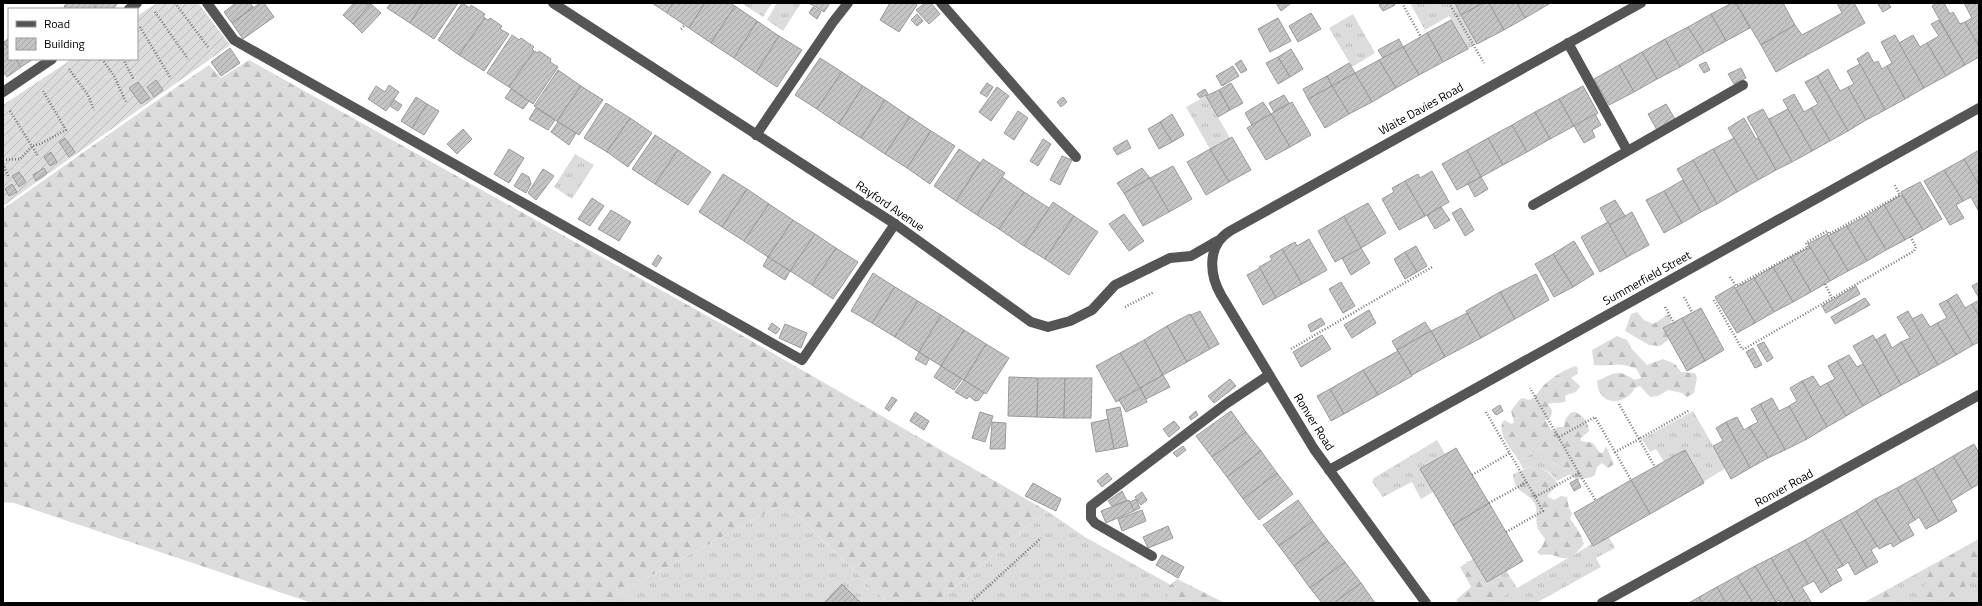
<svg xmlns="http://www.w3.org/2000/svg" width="1982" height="606" font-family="'Titillium Web',sans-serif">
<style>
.grass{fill:url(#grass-tufts)}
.forest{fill:url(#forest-firs)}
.garden{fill:url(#garden-furrows)}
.building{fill:url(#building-hatch);stroke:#999}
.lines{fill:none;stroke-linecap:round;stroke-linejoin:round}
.path{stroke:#777;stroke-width:2.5;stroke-dasharray:1 2;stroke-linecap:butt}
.minor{stroke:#555;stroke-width:10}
.labels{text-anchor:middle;stroke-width:4;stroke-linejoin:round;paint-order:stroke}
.street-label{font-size:12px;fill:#000;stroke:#fff}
</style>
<defs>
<pattern id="grass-tufts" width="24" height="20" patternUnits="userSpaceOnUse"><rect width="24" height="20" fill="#dcdcdc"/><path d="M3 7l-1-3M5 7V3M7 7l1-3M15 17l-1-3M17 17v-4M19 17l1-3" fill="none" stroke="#bbb"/></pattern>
<pattern id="forest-firs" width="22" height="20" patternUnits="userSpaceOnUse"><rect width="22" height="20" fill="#dcdcdc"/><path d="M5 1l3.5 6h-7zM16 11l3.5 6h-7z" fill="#bbb"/></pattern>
<pattern id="garden-furrows" width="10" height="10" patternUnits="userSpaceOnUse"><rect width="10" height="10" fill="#dcdcdc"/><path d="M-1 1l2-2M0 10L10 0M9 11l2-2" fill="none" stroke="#bbb"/></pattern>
<pattern id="building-hatch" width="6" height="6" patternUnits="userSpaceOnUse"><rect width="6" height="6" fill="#c4c4c4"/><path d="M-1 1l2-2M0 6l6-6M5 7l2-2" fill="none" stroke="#a7a7a7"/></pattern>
</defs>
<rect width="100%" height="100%" fill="#fff"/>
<g class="grass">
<polygon points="741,3 772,3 763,17"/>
<polygon points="777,3 801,3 783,31 767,20"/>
<polygon points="1410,3 1455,3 1477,44 1468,49 1449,16 1425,30"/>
<polygon points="1353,14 1375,53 1352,67 1329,28"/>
<polygon points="1206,96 1230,138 1210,149 1186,107"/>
<polygon points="575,154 594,165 572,199 554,187"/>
<polygon points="1693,411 1726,468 1703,482 1664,462 1656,449 1650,452 1642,439"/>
<polygon points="1437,440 1445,454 1428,465 1433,492 1421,499 1412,482 1383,497 1372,482 1374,478"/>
<path d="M1539 449 1549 460 1570 474 1557 481C1550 470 1536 464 1523 469L1519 461Z"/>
<polygon points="784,503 888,603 646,603 619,593"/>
<polygon points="1047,511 1085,537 1203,603 935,603"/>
<polygon points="1609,537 1615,548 1596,558 1601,567 1536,603 1459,603 1474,591 1460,567 1473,559 1487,582 1506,570 1517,588 1592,544 1593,546"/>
<polygon points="1979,539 1979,603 1863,603"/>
</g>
<g class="forest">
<polygon points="249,60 729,328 1047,511 935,603 888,603 784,503 619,593 646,603 312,603 14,503 3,502 3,209 149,106 209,65 221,78"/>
<polygon points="1637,312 1644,320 1653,324 1669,314 1671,320 1668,340 1660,346 1649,345 1625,331 1631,314"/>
<path d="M1617 336 1627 340 1632 349 1647 365 1663 359 1675 364 1681 372 1695 373 1697 378 1694 393 1687 397 1682 393 1668 390 1658 396 1650 397 1640 386 1635 388C1624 407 1598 406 1597 381 1616 372 1618 369 1635 380L1641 378 1637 369C1618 361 1612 367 1594 365L1592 350Z"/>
<path d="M1576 366 1578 369 1577 374 1571 378 1580 386C1575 396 1573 391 1565 396L1566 401C1560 404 1554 402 1548 404L1552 410 1551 417 1545 420 1552 431 1558 427H1564L1565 420 1570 413 1575 412C1584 417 1588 421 1589 431L1581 438V441L1593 443 1600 453H1603L1606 446 1614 464 1608 468 1602 463 1597 467 1595 475 1592 477 1577 480 1554 463 1542 457V453L1539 449 1519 461C1512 449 1495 433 1504 420L1512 424 1514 422 1511 411 1520 399 1524 398 1528 400C1536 399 1540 388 1546 383 1555 376 1565 369 1576 366Z"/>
<path d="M1536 466C1546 471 1553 474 1558 485L1547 496 1554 500 1561 496 1567 497 1569 508 1572 513 1570 518 1581 535 1584 544C1562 571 1564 551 1540 555L1537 552 1543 545 1545 539C1542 534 1538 531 1537 526 1535 519 1539 507 1533 501 1522 488 1516 495 1513 474L1527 468Z"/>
<polygon points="1979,539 1979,578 1973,578 1965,586 1965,596 1967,603 1919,603 1931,566"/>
<path d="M1467 561C1478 561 1481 575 1486 583 1499 583 1501 574 1511 590L1503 598 1505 600H1516L1518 603H1459L1456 600 1471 587 1463 571Z"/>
<polygon points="1177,579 1225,603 1172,603 1167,595 1167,588"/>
<polygon points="1895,586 1903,594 1905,603 1864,603"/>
</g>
<polygon class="garden" points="157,3 198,3 230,45 3,206 3,105 72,59 137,59 137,16"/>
<g class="building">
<polygon points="68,3 93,3 97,9 66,9 64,6"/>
<polygon points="93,3 118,3 113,9 97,9"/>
<polygon points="236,3 250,3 253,7 232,23 224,12"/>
<polygon points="260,3 264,3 274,17 243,39 232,23"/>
<polygon points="354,3 371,4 353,24 343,15"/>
<polygon points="391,3 423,3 410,23 387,8"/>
<polygon points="423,3 458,3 434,39 410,23"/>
<polygon points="462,3 470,8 471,5 485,14 483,17 485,18 459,55 438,40"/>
<polygon points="652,3 673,3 667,13"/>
<polygon points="673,3 705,3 689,28 667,13"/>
<polygon points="705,3 729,3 735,6 711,43 689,28"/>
<polygon points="809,3 830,3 824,12"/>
<polygon points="890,3 914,3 917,5 899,32 880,20"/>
<polygon points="925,3 931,3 940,14 929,24 916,10"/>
<polygon points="1276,3 1290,3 1290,4 1281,11"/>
<polygon points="1383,3 1393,3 1395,5 1383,11 1379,5"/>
<polygon points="1455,3 1483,3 1461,15"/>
<polygon points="1483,3 1489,3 1504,30 1477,44 1461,15"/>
<polygon points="1489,3 1517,3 1525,18 1504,30"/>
<polygon points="1517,3 1549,3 1549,4 1525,18"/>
<polygon points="1732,3 1736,3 1750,28 1726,41 1711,14"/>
<polygon points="1736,3 1783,3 1795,25 1761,45"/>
<polygon points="1837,3 1854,3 1865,23 1776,72 1761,45 1795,25 1802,35 1842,13"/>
<polygon points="1879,3 1888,3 1891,7 1883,12 1878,4"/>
<polygon points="1937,3 1944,3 1950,14 1953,12 1960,24 1965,22 1979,46 1979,57 1965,65 1932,6"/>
<polygon points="1964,3 1979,3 1979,46 1965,22 1972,18"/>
<polygon points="371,4 381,13 362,33 353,24"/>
<polygon points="735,6 757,21 734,58 711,43"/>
<polygon points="813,7 821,12 817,19 809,13"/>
<polygon points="1311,13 1321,29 1298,42 1289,26"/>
<polygon points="917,14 923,21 917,26 911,20"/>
<polygon points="1711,14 1726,41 1704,53 1688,27"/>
<polygon points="485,18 488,20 490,18 502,26 500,29 509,34 484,71 459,55"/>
<polygon points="1278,18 1291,41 1270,52 1258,29"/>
<polygon points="1451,20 1468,49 1443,62 1427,33"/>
<polygon points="1939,20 1965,65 1946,76 1927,43 1939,36 1931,24"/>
<polygon points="757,21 779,36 756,73 734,58"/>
<polygon points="1688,27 1704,53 1680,67 1665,39"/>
<polygon points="1427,33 1443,62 1419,75 1403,47"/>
<polygon points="512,35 519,40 521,38 534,47 532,49 534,51 509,87 487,73"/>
<polygon points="1895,35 1924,88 1905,99 1887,66 1892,63 1881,42"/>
<polygon points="1913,35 1920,47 1927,43 1946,76 1924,88 1899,43"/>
<polygon points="779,36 802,50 777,87 756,73"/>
<polygon points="9,38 9,49 4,42"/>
<polygon points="1399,39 1403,47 1383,58 1378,50"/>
<polygon points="1665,39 1680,67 1657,79 1642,52"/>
<polygon points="5,44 9,49 9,59 16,59 21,67 7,77 3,72 3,45"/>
<polygon points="1403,47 1419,75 1396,88 1379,60"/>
<polygon points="230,48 240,63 221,76 211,62"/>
<polygon points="1291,49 1303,69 1290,77 1278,57"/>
<polygon points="534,51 538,53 539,51 551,59 550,62 558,67 533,104 509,87"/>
<polygon points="1642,52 1657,79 1634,92 1619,65"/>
<polygon points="1868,52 1874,63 1878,61 1882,69 1887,66 1905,99 1885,110 1857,59"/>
<polygon points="1278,57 1290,77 1278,84 1266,63"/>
<polygon points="820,58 842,72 817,109 795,95"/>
<polygon points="16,59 33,59 21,67"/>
<polygon points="1241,60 1247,70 1241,73 1235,64"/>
<polygon points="1379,60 1396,88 1372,102 1355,73"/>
<polygon points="1706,62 1710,70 1704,73 1699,65"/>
<polygon points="1349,63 1355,73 1332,86 1327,76"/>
<polygon points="1860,64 1885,110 1866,120 1848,87 1854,84 1847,71"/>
<polygon points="1619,65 1634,92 1609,105 1594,79"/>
<polygon points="1233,66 1239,76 1222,86 1216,76"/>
<polygon points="1741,68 1746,78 1734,84 1728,74"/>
<polygon points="1828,69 1840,91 1848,87 1866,120 1848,131 1817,76"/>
<polygon points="558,70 581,86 557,121 534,106"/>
<polygon points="842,72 863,86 839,124 817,109"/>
<polygon points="1355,73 1372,102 1349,114 1332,86"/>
<polygon points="1327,76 1332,86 1308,99 1303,89"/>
<polygon points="1817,76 1848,131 1830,141 1811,108 1818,104 1805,82"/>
<polygon points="156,80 163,90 154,97 147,87"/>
<polygon points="138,82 150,98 141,104 129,88"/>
<polygon points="987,83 993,87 987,97 980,93"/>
<polygon points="1231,83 1243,103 1230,110 1219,90"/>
<polygon points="389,85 399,92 386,111 368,99 376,86 385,92"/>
<polygon points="581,86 603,100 579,135 557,121"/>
<polygon points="863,86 885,100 861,138 839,124"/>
<polygon points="1332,86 1349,114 1325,128 1308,99"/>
<polygon points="1583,86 1598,113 1574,126 1559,99"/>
<polygon points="997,87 1009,96 991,121 979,112"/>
<polygon points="511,89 529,101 523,109 505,98"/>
<polygon points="1205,89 1208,94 1200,98 1197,94"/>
<polygon points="1219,90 1230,110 1218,117 1206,96"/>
<polygon points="1794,94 1804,112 1811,108 1830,141 1812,151 1783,100"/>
<polygon points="1284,95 1289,103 1274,112 1269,103"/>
<polygon points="416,97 427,104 412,128 401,121"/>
<polygon points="1063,97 1067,102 1061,107 1057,102"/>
<polygon points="1559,99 1574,126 1550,139 1535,112"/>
<polygon points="394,100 402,105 398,111 390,106"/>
<polygon points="885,100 910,117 885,154 861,138"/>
<polygon points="1263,102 1271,114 1252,125 1245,113"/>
<polygon points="1292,102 1311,135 1290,147 1271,114"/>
<polygon points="606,103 630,118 607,152 584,138"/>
<polygon points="427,104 439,111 424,135 412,128"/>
<polygon points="1666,104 1675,119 1657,130 1648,114"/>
<polygon points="536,108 555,120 548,130 529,119"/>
<polygon points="1763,109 1792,162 1776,170 1747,117"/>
<polygon points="1788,109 1812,151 1792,162 1769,119"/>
<polygon points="1018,111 1028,118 1014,140 1004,133"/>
<polygon points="1535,112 1550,139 1527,152 1512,125"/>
<polygon points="1172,114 1184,135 1172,142 1160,122"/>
<polygon points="1271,114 1290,147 1266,160 1247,128"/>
<polygon points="1595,114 1601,125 1592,130 1595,137 1584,143 1574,126"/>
<polygon points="910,117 931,131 907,168 885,154"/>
<polygon points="630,118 652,133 628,167 607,152"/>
<polygon points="1744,118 1756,139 1758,138 1776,170 1758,180 1728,128"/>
<polygon points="558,122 576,133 569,145 551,132"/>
<polygon points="1160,122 1172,142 1159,149 1148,129"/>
<polygon points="1512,125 1527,152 1503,165 1488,138"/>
<polygon points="463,129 472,139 457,154 447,144"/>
<polygon points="931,131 955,146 930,184 907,168"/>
<polygon points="655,135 678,150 655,184 632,169"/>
<polygon points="1232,137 1251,170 1229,182 1210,149"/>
<polygon points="65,138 75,152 69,157 59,142"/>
<polygon points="1488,138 1503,165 1481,177 1467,150"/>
<polygon points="1734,138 1758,180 1737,192 1713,149"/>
<polygon points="1043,139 1051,144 1038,166 1030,161"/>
<polygon points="1127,140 1131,148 1117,155 1113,148"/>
<polygon points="509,149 524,158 509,183 494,174"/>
<polygon points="959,149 980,163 956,201 934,186"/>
<polygon points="1210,149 1229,182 1206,195 1187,162"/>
<polygon points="1713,149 1737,192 1717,204 1693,160"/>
<polygon points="678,150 711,172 688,205 655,184"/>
<polygon points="1467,150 1481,177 1457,190 1442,164"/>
<polygon points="1979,150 1979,185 1964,159"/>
<polygon points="51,152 57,162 50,166 44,157"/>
<polygon points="1062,156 1072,160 1060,185 1050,180"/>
<polygon points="983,159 1005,173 977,215 956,201"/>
<polygon points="1964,159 1979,185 1978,210 1971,197 1963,201 1944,170"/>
<polygon points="1693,160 1717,204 1701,212 1677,169"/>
<polygon points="1173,166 1192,199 1169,212 1150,178"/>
<polygon points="44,168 47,173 36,181 33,175"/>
<polygon points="1142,168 1150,178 1124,193 1117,183"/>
<polygon points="543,169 554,176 536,200 528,193"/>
<polygon points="1944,170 1963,201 1956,205 1964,218 1950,225 1924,181"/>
<polygon points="1432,171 1449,202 1425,216 1405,181 1418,174 1420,178"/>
<polygon points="19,172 26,182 19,187 12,176"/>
<polygon points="522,173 529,177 531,184 526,193 514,186"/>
<polygon points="723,174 747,189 722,227 699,212"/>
<polygon points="1002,177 1024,192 999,229 977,215"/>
<polygon points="1481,177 1488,189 1475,197 1468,184"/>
<polygon points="1150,178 1169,212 1143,226 1124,193"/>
<polygon points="1683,180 1701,212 1682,223 1664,191"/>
<polygon points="1405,181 1425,216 1399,230 1382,199 1394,192 1392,188"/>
<polygon points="1920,182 1942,219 1923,230 1901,192"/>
<polygon points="12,184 17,192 9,196 5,189"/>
<polygon points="747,189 769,204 744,241 722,227"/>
<polygon points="1664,191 1682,223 1664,233 1646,200"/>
<polygon points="1024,192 1049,208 1024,246 999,229"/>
<polygon points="1901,195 1902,195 1923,230 1905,240 1884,205"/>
<polygon points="592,198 604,206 590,226 578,219"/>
<polygon points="1615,200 1625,216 1609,225 1600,208"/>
<polygon points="1053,202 1074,216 1045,259 1024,246"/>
<polygon points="1368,203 1386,233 1361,248 1344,216"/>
<polygon points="769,204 793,220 768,257 744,241"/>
<polygon points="1884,205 1905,240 1886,250 1866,216"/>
<polygon points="1441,207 1450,220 1435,229 1427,215"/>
<polygon points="1461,208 1474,230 1465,236 1452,213"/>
<polygon points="611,210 631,222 619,241 598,229"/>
<polygon points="1632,212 1649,245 1627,257 1609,225"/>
<polygon points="1124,214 1144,241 1129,251 1109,224"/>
<polygon points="1074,216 1098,232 1069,275 1045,259"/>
<polygon points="1344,216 1361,248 1335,262 1318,231"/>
<polygon points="1866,216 1886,250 1867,261 1847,226"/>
<polygon points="793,220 815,234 790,271 768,257"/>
<polygon points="1608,222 1627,257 1600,272 1581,237"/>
<polygon points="1847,226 1867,261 1848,271 1828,236"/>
<polygon points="815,234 836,248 812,285 790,271"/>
<polygon points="1827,234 1848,271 1830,281 1808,244"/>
<polygon points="1309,239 1327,270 1302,284 1282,249 1295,242 1297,246"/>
<polygon points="1574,241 1594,274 1573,287 1553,254"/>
<polygon points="1416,246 1427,266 1417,272 1405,252"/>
<polygon points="1810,247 1830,281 1811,292 1791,257"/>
<polygon points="836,248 858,262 833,299 812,285"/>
<polygon points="1361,248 1370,263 1351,275 1342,258"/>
<polygon points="1282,249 1302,284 1276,298 1259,267 1272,260 1270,256"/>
<polygon points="1405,252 1417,272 1405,279 1394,259"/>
<polygon points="1553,254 1573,287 1554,297 1535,264"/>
<polygon points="658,255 662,258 656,267 652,264"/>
<polygon points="768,257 790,271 785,280 763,266"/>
<polygon points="1791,257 1811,292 1793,302 1773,267"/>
<polygon points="1773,267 1793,302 1774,312 1754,278"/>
<polygon points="1260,268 1276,298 1263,305 1247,275"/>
<polygon points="873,273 895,287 872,323 851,311"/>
<polygon points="1536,274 1549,300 1515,319 1500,292"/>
<polygon points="1754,278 1774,312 1755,323 1735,288"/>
<polygon points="1341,282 1355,306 1343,313 1329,289"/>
<polygon points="1979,282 1979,298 1972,286"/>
<polygon points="1734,286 1755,323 1737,333 1715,297"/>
<polygon points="1856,286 1860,294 1826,313 1822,306"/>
<polygon points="895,287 918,301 895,337 872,323"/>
<polygon points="1500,292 1515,319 1481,338 1466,311"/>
<polygon points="1957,294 1965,308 1972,304 1979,316 1979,342 1973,345 1947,300"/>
<polygon points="1865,298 1870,305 1835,324 1831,317"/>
<polygon points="1947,300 1973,345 1956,355 1937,323 1947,318 1939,304"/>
<polygon points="1979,300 1979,316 1972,304"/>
<polygon points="918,301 941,315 919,352 895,337"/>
<polygon points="1701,308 1724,350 1705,361 1682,318"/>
<polygon points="1369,310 1376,323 1352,338 1344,325"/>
<polygon points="1200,311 1219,344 1210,349 1191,315"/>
<polygon points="1908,311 1938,365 1920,375 1901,342 1910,338 1897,317"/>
<polygon points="1467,313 1481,338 1445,357 1431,331"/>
<polygon points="1190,314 1210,349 1187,362 1167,326"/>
<polygon points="1922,314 1930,327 1937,323 1956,355 1938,365 1912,319"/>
<polygon points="941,315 964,330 941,366 919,352"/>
<polygon points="1321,318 1325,324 1311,332 1308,325"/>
<polygon points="1682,318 1705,361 1687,371 1663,328"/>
<polygon points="1425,322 1431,331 1397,350 1392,341"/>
<polygon points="772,323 780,329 776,334 768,329"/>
<polygon points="785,324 807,333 801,348 779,338"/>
<polygon points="1167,326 1187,362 1163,375 1144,340"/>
<polygon points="964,330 986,344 964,380 941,366"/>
<polygon points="1431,331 1445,357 1412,375 1397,350"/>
<polygon points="1885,334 1892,348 1901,342 1920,375 1901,385 1876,340"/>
<polygon points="1322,335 1331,349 1301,367 1293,352"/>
<polygon points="1873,335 1901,385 1881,396 1853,346"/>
<polygon points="1144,340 1163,375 1140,388 1120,353"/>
<polygon points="1764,342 1773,358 1767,362 1757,345"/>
<polygon points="986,344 1009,358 986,394 964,380"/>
<polygon points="1753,348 1762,365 1755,368 1746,352"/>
<polygon points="1398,351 1412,376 1378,395 1363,370"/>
<polygon points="919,352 929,359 926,365 915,359"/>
<polygon points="1120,353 1140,388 1116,402 1096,366"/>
<polygon points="1849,355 1857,367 1863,364 1881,396 1863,406 1837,361"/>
<polygon points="1837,361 1863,406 1846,416 1827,383 1835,379 1828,366"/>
<polygon points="941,366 962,379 954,390 934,377"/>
<polygon points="1363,370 1378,395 1344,414 1330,389"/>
<polygon points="1163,375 1170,387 1146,399 1140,388"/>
<polygon points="1813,376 1820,387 1827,383 1846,416 1827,427 1802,381"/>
<polygon points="1009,377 1038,378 1037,417 1008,416"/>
<polygon points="1038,378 1065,378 1064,418 1037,417"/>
<polygon points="1065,378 1092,378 1091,418 1064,418"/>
<polygon points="1230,379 1236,386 1214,403 1208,396"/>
<polygon points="964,380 984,393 979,400 975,401 969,396 967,399 955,392"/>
<polygon points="1802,381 1827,427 1807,439 1789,406 1797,401 1790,388"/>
<polygon points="1140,388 1147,402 1126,412 1119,400"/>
<polygon points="1330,389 1344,414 1331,421 1317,396"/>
<polygon points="892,397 897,400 889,411 885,408"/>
<polygon points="1772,398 1779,411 1789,406 1807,439 1785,450 1760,404"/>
<polygon points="1760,404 1785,450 1768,458 1749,427 1758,422 1751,409"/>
<polygon points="1500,405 1503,411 1496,415 1492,410"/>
<polygon points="1120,407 1128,446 1114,449 1106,410"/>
<polygon points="1196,411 1198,415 1191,420 1189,417"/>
<polygon points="1231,411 1246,432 1212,457 1196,436"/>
<polygon points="915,412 929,421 924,430 910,421"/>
<polygon points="980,412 993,416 985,442 972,438"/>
<polygon points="1737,417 1744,430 1749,427 1768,458 1750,468 1726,422"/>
<polygon points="1108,419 1114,449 1096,452 1091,423"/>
<polygon points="1174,421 1180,428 1169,437 1163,429"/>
<polygon points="992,422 1006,423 1005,449 990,449"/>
<polygon points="1726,422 1750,468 1731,479 1713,446 1723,441 1716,428"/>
<polygon points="1246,432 1261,451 1227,477 1212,457"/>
<polygon points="1974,444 1979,453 1979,484 1972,488 1953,456"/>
<polygon points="1183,446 1186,450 1177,457 1173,453"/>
<polygon points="1456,448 1489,503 1453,525 1420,469"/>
<polygon points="1685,450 1704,483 1650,514 1631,480"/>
<polygon points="1261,451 1277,473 1243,499 1227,477"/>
<polygon points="1953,456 1972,488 1951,501 1933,468"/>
<polygon points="1933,468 1957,511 1939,522 1915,478"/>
<polygon points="1107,473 1112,479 1102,487 1097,481"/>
<polygon points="1277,473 1293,494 1259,520 1243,499"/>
<polygon points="1915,478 1939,522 1926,529 1919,517 1915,520 1897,488"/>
<polygon points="1577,479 1581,487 1574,491 1570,483"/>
<polygon points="1631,480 1650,514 1593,546 1574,513"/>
<polygon points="1033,483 1061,499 1056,511 1025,496"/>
<polygon points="1897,488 1915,520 1908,524 1914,535 1901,542 1875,499"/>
<polygon points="1122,491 1127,501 1112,506 1108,501"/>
<polygon points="1142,492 1147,500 1141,505 1135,497"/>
<polygon points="1136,499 1140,508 1134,511 1130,502"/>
<polygon points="1875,499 1901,542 1893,547 1891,543 1879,549 1856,511"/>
<polygon points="1129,500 1134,511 1106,523 1101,511"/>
<polygon points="1298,500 1313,521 1279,546 1263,525"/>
<polygon points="1489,503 1523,561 1487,582 1453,525"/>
<polygon points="1142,510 1146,521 1122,531 1118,519"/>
<polygon points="1856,511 1877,546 1871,550 1878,562 1867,568 1840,520"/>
<polygon points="1840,520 1867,568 1855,575 1848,562 1843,566 1822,530"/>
<polygon points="1313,521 1328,541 1294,566 1279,546"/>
<polygon points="1168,526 1173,538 1148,548 1143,537"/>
<polygon points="1822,530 1843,566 1836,569 1842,580 1831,586 1805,540"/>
<polygon points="1805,540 1831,586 1821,593 1814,581 1808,584 1788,549"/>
<polygon points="1328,541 1345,562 1310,588 1294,566"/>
<polygon points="1788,549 1808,584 1802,587 1811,602 1808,603 1796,603 1771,558"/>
<polygon points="1162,555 1184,567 1178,578 1156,565"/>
<polygon points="1771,558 1796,603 1781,603 1779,600 1776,602 1755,566"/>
<polygon points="1345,562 1361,583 1334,603 1322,603 1310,588"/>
<polygon points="1755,566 1776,602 1773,603 1753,603 1737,576"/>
<polygon points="1737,576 1753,603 1726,603 1717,587"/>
<polygon points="1361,583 1375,603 1334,603"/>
<polygon points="842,584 861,603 824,603"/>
<polygon points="1717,587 1726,603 1702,603 1699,597"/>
<polygon points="1699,597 1702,603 1689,603"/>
</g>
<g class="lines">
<g class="path">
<polyline points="175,3 208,47"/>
<polyline points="1402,3 1421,37"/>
<polyline points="1449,3 1484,63"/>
<polyline points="155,12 188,59"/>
<polyline points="140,27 170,77"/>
<polyline points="681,29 685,25"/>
<polyline points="102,59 114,76 126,102"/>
<polyline points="123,59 134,80"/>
<polyline points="69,69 88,95 94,110"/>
<polyline points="10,111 38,156"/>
<polyline points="3,160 20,159 32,146 40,144 66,130 43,91"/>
<polyline points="3,164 9,178"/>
<polyline points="1730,277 1736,286 1808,247 1806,243 1827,231 1829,234 1900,195 1894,184"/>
<polyline points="1825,284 1832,298"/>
<polyline points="1684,297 1692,312"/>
<polyline points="1714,300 1742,349 1744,349 1914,251 1916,247 1910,236"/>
<polyline points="1125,307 1154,292"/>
<polyline points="1665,307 1674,323"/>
<polyline points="1291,349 1432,267"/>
<polyline points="1619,404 1639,439 1690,410"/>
<polyline points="1486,412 1535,497 1579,473 1530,388"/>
<polyline points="1559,437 1595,417 1615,452 1639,439 1655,467"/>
<polyline points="1615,452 1631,480"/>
<polyline points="1579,473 1596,501"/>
<polyline points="1472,475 1510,453"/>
<polyline points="1489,503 1527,482"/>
<polyline points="1506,532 1543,511 1535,497"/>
<polyline points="970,603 1041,538"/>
<polyline points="1138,603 1140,603"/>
</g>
<g class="minor">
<polyline points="207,3 234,40 802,360 895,224"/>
<polyline points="553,3 895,224 1031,322 1048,327 1070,321 1092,310 1115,285 1170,258 1191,256 1217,241"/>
<polyline points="941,3 1076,157"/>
<polyline points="129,9 137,3"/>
<polyline points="1568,43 1627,150"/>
<polyline points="3,92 52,59"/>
<polyline points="756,135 833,22 848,3"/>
<polyline points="1533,205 1743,85"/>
<polyline points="1329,470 1979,108"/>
<polyline points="1152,556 1095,523 1091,518 1091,506 1227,403 1269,375"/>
<path d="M1426 603 1314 449 1221 295C1209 274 1207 245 1230 231L1641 3"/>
<polyline points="1602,603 1979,395"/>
</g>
</g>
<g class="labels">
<g class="street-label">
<text transform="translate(1421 109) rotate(-29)" y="4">Waite Davies Road</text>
<text transform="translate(890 206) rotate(34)" y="4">Rayford Avenue</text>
<text transform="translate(1647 278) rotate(-29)" y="4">Summerfield Street</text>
<text transform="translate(1314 422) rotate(58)" y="4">Ronver Road</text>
<text transform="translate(1784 488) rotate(-29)" y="4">Ronver Road</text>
</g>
</g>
<rect width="1982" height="606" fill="none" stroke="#000000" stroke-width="8"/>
<rect x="8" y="8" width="130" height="52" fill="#ffffff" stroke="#999999"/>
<rect x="16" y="21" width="20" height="6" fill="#555555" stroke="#999999"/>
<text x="44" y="28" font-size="12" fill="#000000">Road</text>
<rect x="16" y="38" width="20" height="12" fill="url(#building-hatch)" stroke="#999999"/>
<text x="44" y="48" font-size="12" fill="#000000">Building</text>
</svg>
